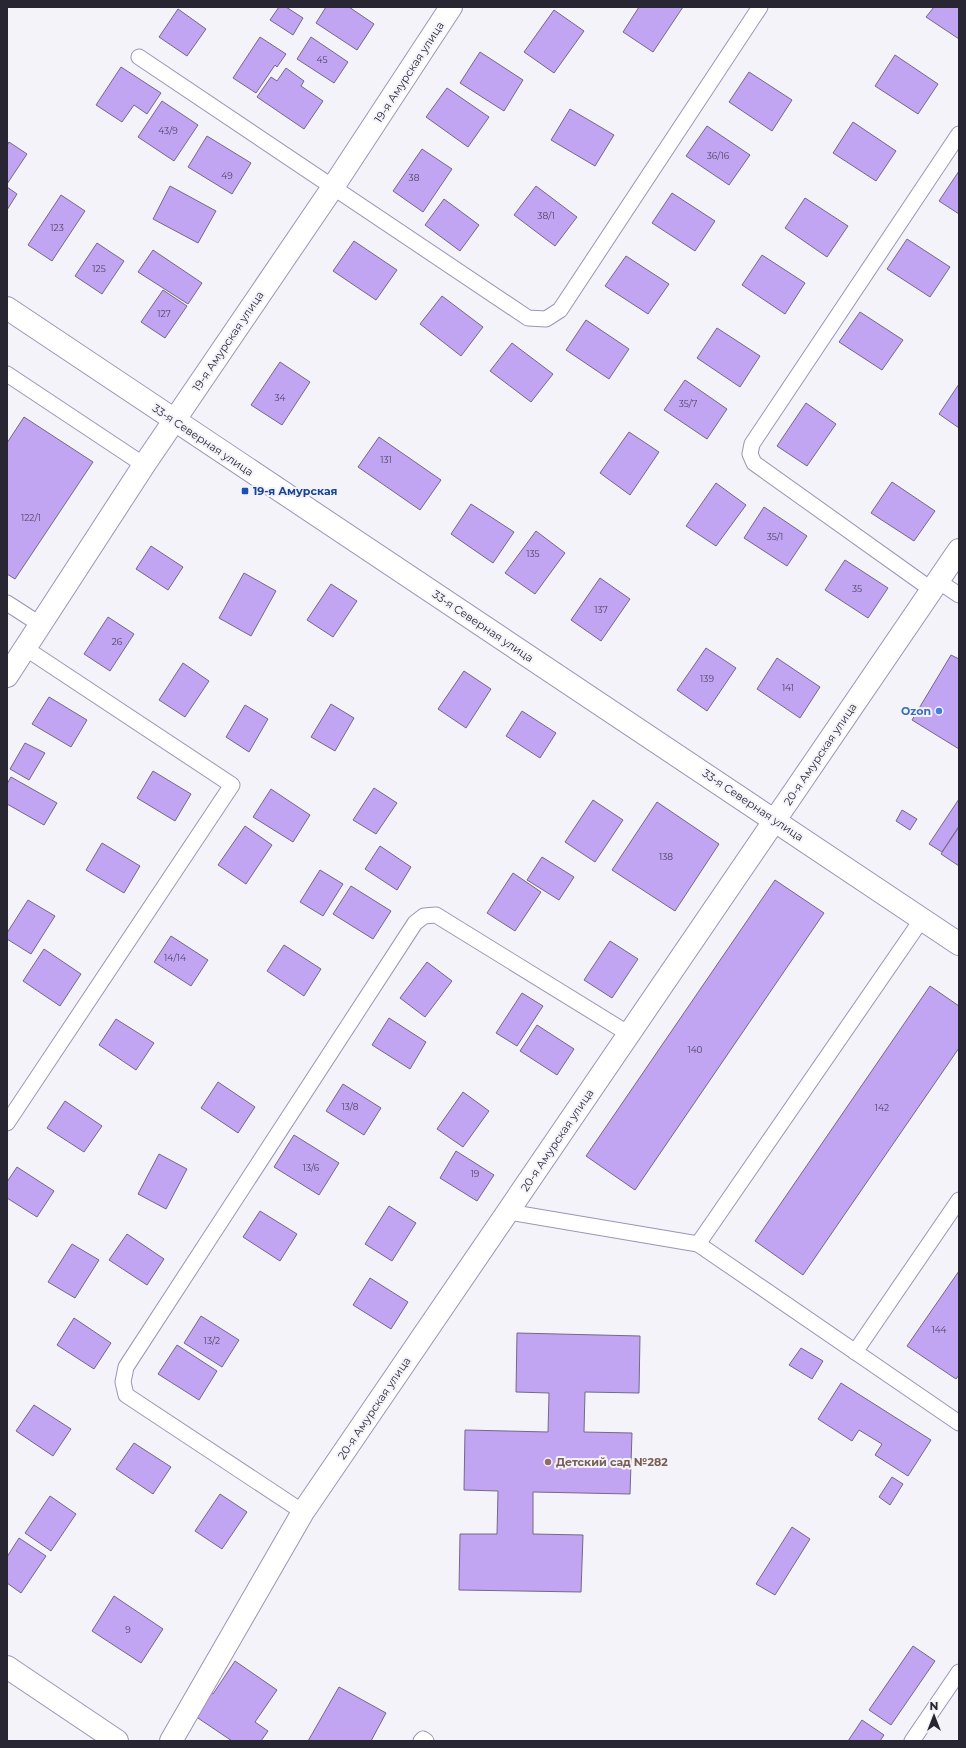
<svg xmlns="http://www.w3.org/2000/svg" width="966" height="1748" font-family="Montserrat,sans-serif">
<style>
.building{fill:#c1a4f2;stroke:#746988}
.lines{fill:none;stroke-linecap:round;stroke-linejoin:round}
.lane-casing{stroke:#9d94b6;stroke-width:17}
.street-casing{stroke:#9d94b6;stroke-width:24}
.secondary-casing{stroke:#9d94b6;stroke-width:24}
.lane{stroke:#fff;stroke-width:15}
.street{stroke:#fff;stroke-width:22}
.secondary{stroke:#fff;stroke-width:22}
.transit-dot{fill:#1a4fb4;stroke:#f4f3fa;stroke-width:1.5}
.shop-dot{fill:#3f7fe0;stroke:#f4f3fa;stroke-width:1.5}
.education-dot{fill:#8d6e63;stroke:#f4f3fa;stroke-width:1.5}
.labels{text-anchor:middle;stroke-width:4;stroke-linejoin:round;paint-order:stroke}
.number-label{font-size:9px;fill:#4f4663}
.street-label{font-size:11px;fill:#292633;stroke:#f4f3fa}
.transit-label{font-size:11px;font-weight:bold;fill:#164399;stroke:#f4f3fa;text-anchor:start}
.shop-label{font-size:11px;font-weight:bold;fill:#366cbe;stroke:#f4f3fa;text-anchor:end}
.education-label{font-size:11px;font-weight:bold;fill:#785e54;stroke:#f4f3fa;text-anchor:start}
</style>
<rect width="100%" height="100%" fill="#f4f3fa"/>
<g class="building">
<polygon points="279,7 286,7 303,18 293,35 270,20"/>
<polygon points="326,7 349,7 374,24 357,50 316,23"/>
<polygon points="639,7 683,7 653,52 623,32"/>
<polygon points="934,7 959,7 959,39 926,17"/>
<polygon points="178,9 206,29 187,56 159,37"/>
<polygon points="554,10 584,31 554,73 524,52"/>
<polygon points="260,37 286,54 277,67 275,65 256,93 233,78"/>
<polygon points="311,37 348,62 334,83 297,59"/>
<polygon points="480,52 523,80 504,111 460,83"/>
<polygon points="895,55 938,84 918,114 875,86"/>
<polygon points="121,67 161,93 147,114 134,105 122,122 96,105"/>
<polygon points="286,68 304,81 301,86 323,101 304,129 257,97 271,77 277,81"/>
<polygon points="749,72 792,100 772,131 729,102"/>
<polygon points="447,88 489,117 468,147 426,117"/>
<polygon points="162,101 198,125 174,161 138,137"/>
<polygon points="570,109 614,135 595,166 551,140"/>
<polygon points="853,122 896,151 876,181 833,153"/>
<polygon points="707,126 750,155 729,185 686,156"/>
<polygon points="207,136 251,163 232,194 188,167"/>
<polygon points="9,142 27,154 7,184 7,146"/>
<polygon points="422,149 452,169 423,212 393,191"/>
<polygon points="959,171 959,214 939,201"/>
<polygon points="170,186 216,211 198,243 153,219"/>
<polygon points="536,186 577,217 555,246 514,215"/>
<polygon points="7,187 17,194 7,210"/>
<polygon points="672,193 715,221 695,251 652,223"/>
<polygon points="61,195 85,211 52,261 28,245"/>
<polygon points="805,198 848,226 827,257 785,228"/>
<polygon points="444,199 479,225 460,251 425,225"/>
<polygon points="907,239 950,267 930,297 887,269"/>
<polygon points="354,241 397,270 376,300 333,271"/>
<polygon points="97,243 124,261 102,294 75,276"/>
<polygon points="153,250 202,283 188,304 138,272"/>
<polygon points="762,255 805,283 785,314 742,285"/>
<polygon points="626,256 669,284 648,314 605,286"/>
<polygon points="163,290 187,306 165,338 141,322"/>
<polygon points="442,296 483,327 461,356 420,324"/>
<polygon points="860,312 903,340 882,370 839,342"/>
<polygon points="586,320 629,349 609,379 566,350"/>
<polygon points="717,328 760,356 740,387 697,358"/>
<polygon points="512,343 553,374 531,402 490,371"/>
<polygon points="280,362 310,382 282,425 251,405"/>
<polygon points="685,380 727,409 707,439 664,410"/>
<polygon points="959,384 959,428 939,414"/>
<polygon points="806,403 836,424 807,466 777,446"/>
<polygon points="24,417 93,462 15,579 7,574 7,443"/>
<polygon points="629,432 659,452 630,495 600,473"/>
<polygon points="379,437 441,480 420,510 358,467"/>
<polygon points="892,482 935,511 914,541 871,513"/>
<polygon points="716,483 746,505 716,546 686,526"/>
<polygon points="471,504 514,532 493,563 451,534"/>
<polygon points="764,507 807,536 787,566 744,538"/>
<polygon points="536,531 565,553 535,594 505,573"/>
<polygon points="151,546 183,567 168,590 136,569"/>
<polygon points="845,560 888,588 868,618 825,590"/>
<polygon points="244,573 276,591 251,636 219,618"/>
<polygon points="600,578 630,599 601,641 571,620"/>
<polygon points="331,584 357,601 333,637 307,620"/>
<polygon points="108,617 134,634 110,671 84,654"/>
<polygon points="706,648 736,668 707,711 677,690"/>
<polygon points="951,655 959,659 959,749 912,720"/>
<polygon points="777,658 820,687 800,718 757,689"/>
<polygon points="183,663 209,681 185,717 159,700"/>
<polygon points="464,671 491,689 466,728 438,709"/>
<polygon points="49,697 87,720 71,747 32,724"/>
<polygon points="331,704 354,718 335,751 311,737"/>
<polygon points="245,705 268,719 249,752 226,737"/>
<polygon points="522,711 556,733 540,758 506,736"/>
<polygon points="25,743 45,753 29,780 10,769"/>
<polygon points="153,771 191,794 175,821 137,798"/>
<polygon points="11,777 57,803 44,825 7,804 7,784"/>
<polygon points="374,788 397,803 376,834 353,820"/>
<polygon points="271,789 310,815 293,842 253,817"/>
<polygon points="959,799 959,826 942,852 929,844"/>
<polygon points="593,800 623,820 595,862 565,842"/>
<polygon points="657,802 719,844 675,911 612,870"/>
<polygon points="902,810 917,819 910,830 896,821"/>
<polygon points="245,826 272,845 246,884 218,865"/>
<polygon points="959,827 959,866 941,854"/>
<polygon points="102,843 140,866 124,893 86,870"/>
<polygon points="380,846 411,867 397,890 365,869"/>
<polygon points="542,857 574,877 559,900 527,880"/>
<polygon points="320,870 343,884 323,916 300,902"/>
<polygon points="513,873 541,892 515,931 487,913"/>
<polygon points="775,880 824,913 635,1190 586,1156"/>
<polygon points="351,886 391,911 373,939 333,914"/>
<polygon points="28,900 55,916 31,954 7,939 7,933"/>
<polygon points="171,936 208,960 191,986 154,962"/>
<polygon points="610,941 638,959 612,998 584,980"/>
<polygon points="284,945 321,969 304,996 267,971"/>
<polygon points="44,949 81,974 60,1006 23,981"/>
<polygon points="427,962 452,981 425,1017 400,998"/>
<polygon points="930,986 959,1006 959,1048 803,1275 755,1241"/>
<polygon points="522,993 543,1006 517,1046 496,1033"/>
<polygon points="389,1018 426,1042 410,1069 372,1045"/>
<polygon points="116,1019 154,1043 136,1070 99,1045"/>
<polygon points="537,1025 574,1049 557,1075 520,1051"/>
<polygon points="218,1082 255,1107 238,1133 201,1108"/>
<polygon points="343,1084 381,1108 364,1135 326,1111"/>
<polygon points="463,1092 489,1111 463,1147 437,1129"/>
<polygon points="65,1101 102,1126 84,1152 47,1128"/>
<polygon points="294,1135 339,1163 319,1195 274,1167"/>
<polygon points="456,1151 494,1175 477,1201 440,1178"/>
<polygon points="159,1154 187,1169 166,1209 138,1194"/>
<polygon points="17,1167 54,1191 37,1217 7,1198 7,1182"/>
<polygon points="389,1206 416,1223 392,1261 365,1244"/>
<polygon points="260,1211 297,1234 280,1261 243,1237"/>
<polygon points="127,1234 164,1259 147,1285 109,1260"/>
<polygon points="72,1244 99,1260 75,1298 48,1282"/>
<polygon points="959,1271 959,1375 956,1379 907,1346"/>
<polygon points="370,1278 408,1302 391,1329 353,1305"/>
<polygon points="201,1316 239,1340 222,1367 184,1343"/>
<polygon points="74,1318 111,1343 94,1369 57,1345"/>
<polygon points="517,1333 640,1336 639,1393 585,1392 584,1432 632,1433 630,1494 533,1492 533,1534 583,1535 581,1592 459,1590 460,1534 497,1534 498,1491 464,1490 465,1430 548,1432 549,1393 516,1392"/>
<polygon points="177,1345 217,1371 199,1400 158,1374"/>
<polygon points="801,1348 823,1361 812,1379 789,1365"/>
<polygon points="841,1383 931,1440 908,1476 875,1455 882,1444 859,1430 852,1441 818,1419"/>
<polygon points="34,1405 71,1429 53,1456 16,1431"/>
<polygon points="134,1443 171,1467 153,1494 116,1469"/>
<polygon points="892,1477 903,1484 890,1505 879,1497"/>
<polygon points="220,1494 247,1512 222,1549 195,1531"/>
<polygon points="50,1496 76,1514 51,1551 25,1533"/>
<polygon points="792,1527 810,1539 775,1595 756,1584"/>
<polygon points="19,1538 46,1556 21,1593 7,1583 7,1557"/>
<polygon points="114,1596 163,1629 141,1663 92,1631"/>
<polygon points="913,1646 935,1661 891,1725 869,1710"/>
<polygon points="235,1661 277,1690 255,1722 268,1731 261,1741 232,1741 189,1712 204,1689 213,1694"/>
<polygon points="339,1687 386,1713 371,1741 308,1741"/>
<polygon points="862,1720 884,1735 880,1741 848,1741"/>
</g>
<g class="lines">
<defs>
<g id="lane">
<polyline points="139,57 528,318 546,319 560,310 760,7"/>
<polyline points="7,374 144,465"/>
<polyline points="938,581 959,595"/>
<polyline points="932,590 754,463 750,454 752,444 959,134"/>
<polyline points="7,603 41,625"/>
<polyline points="7,1123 232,785 25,648"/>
<polyline points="508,1212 698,1244 959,1423"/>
<polyline points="698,1244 922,919"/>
<polyline points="855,1352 959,1200"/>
<polyline points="303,1512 126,1395 123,1382 126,1367 415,923 424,916 436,915 629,1034"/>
<polyline points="421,1741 423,1739 426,1741"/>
<polyline points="912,1741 959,1672"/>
</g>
<g id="street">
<polyline points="7,676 144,465 333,187 451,7"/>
<polyline points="7,1667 117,1741"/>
<polyline points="171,1741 303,1512 959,550"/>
</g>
<polyline id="secondary" points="7,308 959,944"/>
</defs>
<use href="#lane" class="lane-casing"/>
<use href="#street" class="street-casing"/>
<use href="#secondary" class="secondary-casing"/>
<use href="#lane" class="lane"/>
<use href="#street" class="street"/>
<use href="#secondary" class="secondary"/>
</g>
<rect class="transit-dot" x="241" y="487" width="8" height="8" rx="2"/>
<circle class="shop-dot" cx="939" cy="711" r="4"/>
<circle class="education-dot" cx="548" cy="1462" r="4"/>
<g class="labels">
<g class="number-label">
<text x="322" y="63">45</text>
<text x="168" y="134">43/9</text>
<text x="718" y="159">36/16</text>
<text x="227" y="179">49</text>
<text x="414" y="181">38</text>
<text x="546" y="219">38/1</text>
<text x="57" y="231">123</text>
<text x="99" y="272">125</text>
<text x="164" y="317">127</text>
<text x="280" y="401">34</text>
<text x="688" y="407">35/7</text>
<text x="386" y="463">131</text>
<text x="31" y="521">122/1</text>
<text x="775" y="540">35/1</text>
<text x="533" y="557">135</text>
<text x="857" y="592">35</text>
<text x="601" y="613">137</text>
<text x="117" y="645">26</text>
<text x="707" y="682">139</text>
<text x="788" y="691">141</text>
<text x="666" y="860">138</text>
<text x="175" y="961">14/14</text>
<text x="695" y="1053">140</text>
<text x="350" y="1110">13/8</text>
<text x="882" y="1111">142</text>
<text x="311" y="1171">13/6</text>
<text x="475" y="1177">19</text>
<text x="939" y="1333">144</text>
<text x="212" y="1344">13/2</text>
<text x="128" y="1633">9</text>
</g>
<g class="street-label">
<text transform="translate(409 72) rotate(-57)" y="4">19-я Амурская улица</text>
<text transform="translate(228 341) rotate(-56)" y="4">19-я Амурская улица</text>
<text transform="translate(203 440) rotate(34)" y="4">33-я Северная улица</text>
<text transform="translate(483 626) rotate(34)" y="4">33-я Северная улица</text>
<text transform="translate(820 754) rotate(-56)" y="4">20-я Амурская улица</text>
<text transform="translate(753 805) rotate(34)" y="4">33-я Северная улица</text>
<text transform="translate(557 1140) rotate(-56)" y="4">20-я Амурская улица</text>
<text transform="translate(374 1408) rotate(-56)" y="4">20-я Амурская улица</text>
</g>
<g class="transit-label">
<text x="253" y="495">19-я Амурская</text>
</g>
<g class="shop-label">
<text x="931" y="715">Ozon</text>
</g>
<g class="education-label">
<text x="556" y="1466">Детский сад №282</text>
</g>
</g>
<rect width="966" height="1748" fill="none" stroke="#292633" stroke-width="16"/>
<g transform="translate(934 1716)" stroke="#f4f3fa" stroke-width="3" paint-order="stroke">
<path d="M0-3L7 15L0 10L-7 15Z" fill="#292633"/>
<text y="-6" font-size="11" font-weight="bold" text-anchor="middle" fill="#292633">N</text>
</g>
</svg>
